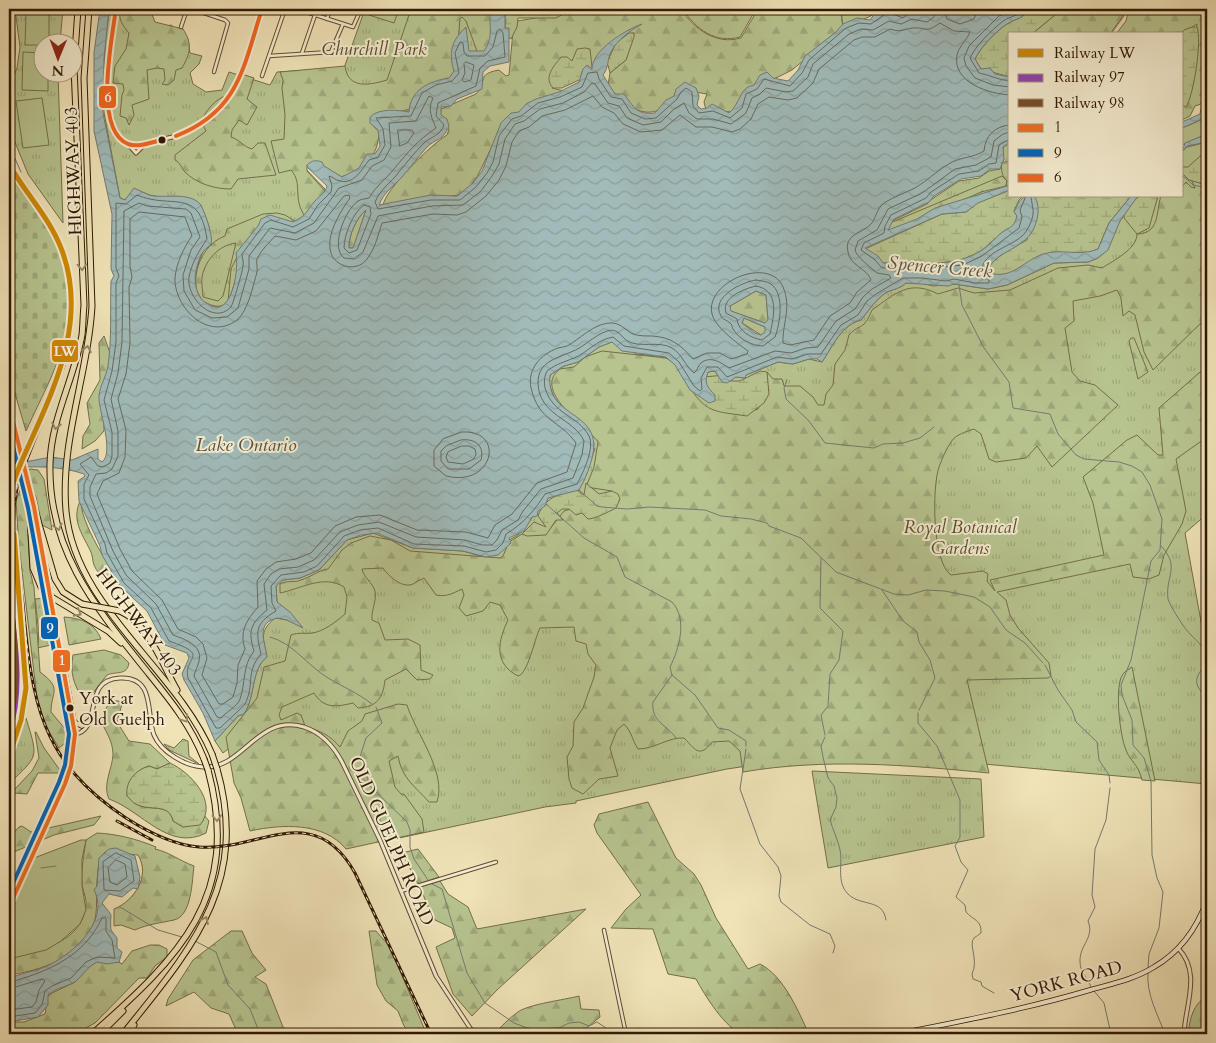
<svg xmlns="http://www.w3.org/2000/svg" width="1216" height="1043" font-family="Cardo,serif">
<style>
.grass{fill:url(#grass-tufts);stroke:#746e4a}
.forest{fill:url(#forest-firs);stroke:#746e4a;fill-rule:evenodd}
.wetland{fill:url(#wetland-marsh);stroke:#746e4a}
.cemetery{fill:url(#cemetery-stones);stroke:#746e4a}
.garden{fill:#b7c490;stroke:#746e4a}
.water{fill:url(#water-waves);stroke:#747a71;fill-rule:evenodd}
.lines{fill:none;stroke-linecap:round;stroke-linejoin:round}
.shore{stroke:#686a5e;stroke-width:1}
.stream{stroke:#747a71;stroke-width:1}
.minor-casing{stroke:#614c30;stroke-width:4.5}
.tertiary-casing{stroke:#614c30;stroke-width:5}
.secondary-casing{stroke:#311903;stroke-width:5.5}
.primary-casing{stroke:#311903;stroke-width:5.5}
.motorway-casing{stroke:#311903;stroke-width:7}
.minor{stroke:#f5edd1;stroke-width:2.5}
.tertiary{stroke:#f5edd1;stroke-width:3}
.secondary{stroke:#f5edd1;stroke-width:4}
.primary{stroke:#f0e3b8;stroke-width:4}
.motorway{stroke:#f0e3b8;stroke-width:5}
.rail-casing{stroke:#311903;stroke-width:3}
.rail{stroke:#f5edd1;stroke-width:1;stroke-dasharray:4;stroke-linecap:butt}
.primary-bridge-casing{stroke:#311903;stroke-width:5.5;stroke-linecap:butt}
.motorway-bridge-casing{stroke:#311903;stroke-width:7;stroke-linecap:butt}
.primary-bridge{stroke:#f0e3b8;stroke-width:4}
.motorway-bridge{stroke:#f0e3b8;stroke-width:5}
.bus-1-casing{stroke:#f5edd1;stroke-width:8}
.bus-2-casing{stroke:#f5edd1;stroke-width:8}
.bus-3-casing{stroke:#f5edd1;stroke-width:8}
.bus-1{stroke:#f26f23;stroke-width:4}
.bus-2{stroke:#0065bd;stroke-width:4}
.bus-3{stroke:#f26522;stroke-width:4}
.rail-1-casing{stroke:#f5edd1;stroke-width:9}
.rail-2-casing{stroke:#f5edd1;stroke-width:9}
.rail-3-casing{stroke:#f5edd1;stroke-width:9}
.rail-1{stroke:#cf8a01;stroke-width:5}
.rail-2{stroke:#8e44ad;stroke-width:5}
.rail-3{stroke:#7a4b2a;stroke-width:5}
.oneway{stroke:#9a8867}
.bus-dot{fill:#311903;stroke:#f5edd1;stroke-width:2}
.labels{text-anchor:middle;stroke-width:4;stroke-linejoin:round;paint-order:stroke}
.bus-label{font-size:17px;fill:#311903;stroke:#f5edd1;text-anchor:start}
.park-label{font-size:18px;font-style:italic;fill:#594c2d;stroke:#f5edd1}
.street-label{font-size:18px;fill:#311903;stroke:#f5edd1}
.water-label{font-size:19px;font-style:italic;fill:#585243;stroke:#f5edd1}
.line-badge{stroke:#f5edd1;stroke-width:2}
.badge-label{font-size:14px;text-anchor:middle;font-weight:bold;fill:#fff}
</style>
<defs>
<pattern id="grass-tufts" width="24" height="20" patternUnits="userSpaceOnUse" patternTransform="scale(1.25)"><rect width="24" height="20" fill="#b7c490"/><path d="M3 7l-1-3M5 7V3M7 7l1-3M15 17l-1-3M17 17v-4M19 17l1-3" fill="none" stroke="#9ea87b"/></pattern>
<pattern id="forest-firs" width="22" height="20" patternUnits="userSpaceOnUse" patternTransform="scale(1.25)"><rect width="22" height="20" fill="#b7c490"/><path d="M5 1l3.5 6h-7zM16 11l3.5 6h-7z" fill="#9ea87b"/></pattern>
<pattern id="wetland-marsh" width="20" height="14" patternUnits="userSpaceOnUse" patternTransform="scale(1.25)"><rect width="20" height="14" fill="#b7c490"/><path d="M1 5h8M5 5V1M11 12h8M15 12V8" fill="none" stroke="#9ea87b"/></pattern>
<pattern id="cemetery-stones" width="16" height="16" patternUnits="userSpaceOnUse" patternTransform="scale(1.25)"><rect width="16" height="16" fill="#b7c490"/><path d="M2 7V4a2 2 0 0 1 4 0v3zM10 15v-3a2 2 0 0 1 4 0v3z" fill="#9ea87b"/></pattern>
<pattern id="water-waves" width="16" height="10" patternUnits="userSpaceOnUse" patternTransform="scale(1.25)"><rect width="16" height="10" fill="#a0bbba"/><path d="M0 5q4-4 8 0t8 0" fill="none" stroke="#8aa09e"/></pattern>
</defs>
<rect width="100%" height="100%" fill="#f0e3b8"/>
<filter id="stains"><feTurbulence type="fractalNoise" baseFrequency=".004" numOctaves="4"/><feColorMatrix values="0 0 0 0 .2 0 0 0 0 .09 0 0 0 0 .02 0 0 0 .5 -.17"/></filter>
<radialGradient id="worn" r=".72"><stop offset=".6" stop-color="#630" stop-opacity="0"/><stop offset="1" stop-color="#630" stop-opacity=".3"/></radialGradient>
<g class="grass">
<polygon points="15,9 63,9 60,42 42,42 42,72 58,73 63,223 28,174 12,135 9,119 9,88 17,68 20,47"/>
<path d="M109 9H139C150 21 154 29 171 25L188 39 190 53 202 56 199 64 190 73 193 84 206 92 222 90 229 72 270 85 277 72 344 68 365 9H492L486 48 408 99V114L388 109 320 160 303 166 325 189V191L304 217 235 256 239 267 229 302 219 307C189 303 193 278 201 256 204 247 209 244 210 235 210 224 204 215 201 205L149 195 135 189 125 200 120 198 104 113 105 43Z"/>
<polygon points="1207,108 1207,134 1182,145 1182,128 1205,118"/>
<path d="M1207 142V514L1185 533 1202 627H1207V784L917 758H801L727 769 576 801V803L545 807 385 841 353 767 285 720H281L280 718 259 725 223 753 215 741 238 716 244 714C256 696 250 670 267 657 263 639 259 631 275 618L287 620 302 627 286 609 277 603 276 585 283 580 300 578 319 570 347 540 373 533 413 548 463 551 480 556 518 535 540 508 545 506 548 497 579 490 595 449 554 397 549 384 550 375 564 366 578 362 599 347 612 342 637 354 666 357 675 365 705 380 708 372 715 371 722 382 736 377 745 378 746 375 778 362 793 364 809 359 822 362C833 346 841 325 861 320 870 309 875 300 887 292 894 289 899 289 906 283H922L933 286 954 284 988 289 1007 285 1054 263 1088 262 1098 258 1120 221 1138 196H1182V152L1187 147Z"/>
<polygon points="1004,159 1010,185 886,233 892,221 927,204 932,199 959,181 979,178 989,171 1000,169"/>
<path d="M45 598 51 645 37 648C41 638 36 611 35 599Z"/>
<path d="M26 718C39 760 38 755 9 784V761Z"/>
<polygon points="812,771 981,779 984,837 828,868"/>
</g>
<g class="forest">
<path d="M121 9H150L155 22 183 29C193 44 190 54 182 68L176 70 174 80 168 85 162 84 165 80 164 69 157 68 147 70 149 99 132 105 134 115 129 125 126 118 120 116 122 95 124 90 123 84 113 83 115 66 126 49 129 33C123 26 117 18 121 9Z"/>
<path d="M411 9H502L487 54H478L466 21 462 17 460 19 455 78 410 109 379 117 373 120 374 127 379 131C379 156 363 173 339 177L314 164 307 165V171L325 191 306 218C291 197 304 185 291 170L279 173 271 141 284 139 285 115 282 88 283 80 280 72 345 66C348 90 370 85 387 80Z"/>
<path d="M541 9H681C695 30 716 45 741 38L758 9H841L843 28 792 70 772 80 732 112 706 110 704 102 707 94 689 91C664 107 651 124 624 101 618 96 612 92 608 85L610 73 626 60 634 33C618 34 617 47 609 58 606 62 602 66 598 70L575 54V59L552 88 564 91 500 130 478 175 470 187 459 195 383 206C384 190 433 143 447 135L449 129 440 118 441 109 476 94C488 81 476 74 499 70L506 76 509 75 513 31 517 21 542 17Z"/>
<path d="M683 9H756L740 37C716 44 695 29 683 9Z"/>
<polygon points="1062,9 1121,9 1123,16 1110,34 1032,34"/>
<polygon points="1129,9 1207,9 1207,55 1201,104 1195,106 1190,116 1182,120 1182,104 1190,97 1197,24 1185,32 1116,34 1126,21"/>
<path d="M242 74 254 78 247 99 257 107 247 125 239 120 232 130 231 137C240 140 244 147 252 149L258 143H265L276 175 238 179 231 189C215 189 197 184 185 172 181 168 181 163 175 160V155L206 131 201 121C209 106 218 96 235 93Z"/>
<polygon points="1002,176 1007,181 1006,186 981,192 894,230 852,239"/>
<path d="M1191 179 1207 186V317L1153 370 1144 352 1135 315 1129 311 1123 316 1121 298 1117 290 1100 296 1073 301 1074 321 1065 328 1072 372 1080 381 1095 385 1118 405 1052 467 1037 446 1026 458 996 462 989 459 981 434 974 429C966 432 956 434 951 442 946 449 942 459 939 467 932 487 932 562 951 575L983 571 988 574 987 581 995 591 990 580 1104 555 1093 503 1083 477 1127 440 1137 435 1158 455H1163L1159 408 1207 366V437L1176 459 1186 511 1182 524 1164 555 1159 575 1149 579 1133 577 1130 564 997 592 1006 600 1010 615 1018 628 1049 663 1051 676 1048 678 967 680 989 773C907 765 825 758 743 772L740 751 729 741 712 742C699 759 695 749 684 738 668 737 655 749 638 749 632 740 632 732 624 724L617 730 610 748 618 776 599 779 583 794 572 788 569 779 567 757 573 746 574 722 583 708 594 677 596 665 588 654 586 644 576 641 574 627 540 628C534 640 528 674 518 676 493 663 498 641 508 620L500 605 490 602 483 611 466 616 459 608 464 595 462 589C453 593 448 597 436 595L424 578C420 580 417 582 413 584 403 589 388 576 383 568L362 569C364 578 372 582 375 591 377 601 371 610 372 620L379 623 385 640 408 639 420 645 421 670 433 675 430 679 417 680 406 669 385 680C383 698 377 707 358 708L353 703C336 707 324 709 314 693L282 707 279 715 281 720 297 713 301 715 305 726C320 731 330 735 340 747L348 731 362 721 365 714 398 704 407 705C415 732 447 772 437 802H429C415 786 402 779 398 756L389 761 395 787 401 794H404L422 819 424 832 346 849C324 822 282 824 250 831L241 798 234 783 226 737 257 698 264 667 285 661 291 635C299 632 304 634 312 633 323 632 337 621 345 614L347 597 344 587C324 574 300 589 280 593V584C287 580 294 583 301 580 311 577 317 571 328 569L342 550 351 543 370 536 391 540 410 551 500 558 503 556 509 542 522 534 541 533 549 530 564 511 616 496 612 491 586 487 594 467 598 442C587 426 531 391 560 369L574 367 585 357 602 351 666 358 752 411 758 409 769 390 767 385V372L773 379H782L784 386H800L813 397 818 405H824L826 394 833 385 835 364 845 350 849 335C861 322 863 332 872 310 895 294 909 279 938 294L958 288 974 293 1010 290 1058 268 1088 265 1102 268C1113 261 1137 249 1137 234 1160 234 1156 211 1161 196H1182V187L1186 182 1191 187 1195 188Z"/>
<path d="M366 210 355 243 353 248H349C348 236 357 217 366 210Z"/>
<path d="M277 213 285 215 298 223 240 251 231 269 228 302C219 310 211 305 202 301 200 296 196 291 196 286 194 265 206 243 225 236L227 229 263 214ZM236 243 223 296 218 301 203 297C203 291 201 283 202 277 205 260 219 245 236 243Z"/>
<polygon points="756,291 766,295 768,320 765,323 730,311 730,306"/>
<polygon points="744,318 765,327 766,332 761,335 742,323"/>
<polygon points="104,336 110,353 104,407 104,431 95,441 82,449 83,436 90,424 87,403 100,380 99,343"/>
<polygon points="1131,338 1134,338 1148,372 1138,379 1129,341"/>
<polygon points="30,469 38,470 44,479 52,530 42,525 36,497 25,474"/>
<path d="M20 490 23 494 27 518 30 571 34 587 40 672C63 689 51 691 51 712L66 730 65 743 59 748 45 725 37 698 19 546 16 501Z"/>
<path d="M81 499C79 522 111 569 124 589 112 586 99 577 94 565 92 560 93 555 90 550 81 532 71 519 81 499Z"/>
<path d="M9 551C15 611 30 685 9 742Z"/>
<path d="M64 617C80 618 95 623 101 639L69 645Z"/>
<path d="M104 650 121 655 129 663C127 676 116 671 107 675L93 693 84 699C73 686 70 671 73 655Z"/>
<path d="M1132 667 1155 781 1142 780C1138 763 1131 763 1126 750 1120 737 1114 686 1123 674 1125 671 1130 669 1132 667Z"/>
<path d="M112 701H119L122 704 117 722 129 741 150 744 170 763 157 769 149 766C133 771 131 781 127 796 130 798 133 803 136 804 149 812 169 802 173 821L183 827 203 821 204 815 209 821 206 833C169 852 142 811 109 799 102 784 113 768 113 753 112 740 107 734 102 723L106 708Z"/>
<polygon points="35,732 36,732 44,748 62,773 38,773 27,794 14,793 14,790 32,771 39,758"/>
<path d="M648 802 676 858 694 874 701 885 716 918 748 969 760 964C784 976 798 1011 809 1034 795 1034 755 1037 743 1034 726 1030 704 994 696 979L668 974 653 929 611 928 626 909 641 895 597 833 594 825 599 814Z"/>
<polygon points="101,816 94,825 54,835 9,854 9,838 19,827 22,826 31,832"/>
<path d="M97 833C117 834 137 839 156 847L155 849C169 852 180 861 194 866 192 880 192 916 174 920 160 923 148 924 135 930L121 925 114 926V909C134 901 151 876 138 855L105 852C98 859 98 870 97 881 96 893 98 911 94 923 80 958 43 970 9 975V959C38 950 82 944 86 905 87 898 82 890 82 883 81 868 84 855 86 840Z"/>
<polygon points="418,849 439,877 418,884 402,853"/>
<polygon points="440,881 448,894 468,907 477,929 586,909 498,989 472,1016 453,994 436,947 455,938 452,928 433,919 420,887"/>
<polygon points="231,931 242,931 252,953 266,970 255,977 266,984 283,1027 292,1034 238,1034 229,1014 211,1008 194,992 166,1006 168,999 193,960"/>
<polygon points="369,931 376,931 390,947 424,1028 410,1032 404,1026 398,1011 386,1001 377,985"/>
<polygon points="150,945 159,945 167,949 167,957 155,966 147,978 139,978 95,1023 75,1034 9,1034 9,1022 24,1022 45,1014 48,995 75,982 85,969 97,961 117,961 122,964 132,951"/>
<path d="M579 996 581 1009 599 1010 600 1017 579 1034H494C501 1027 509 1018 518 1012 529 1004 564 1000 579 996Z"/>
<path d="M1207 996V1034H1188C1190 1018 1193 1004 1207 996Z"/>
</g>
<g class="wetland">
<polygon points="513,9 572,9 556,18 518,18 517,27 511,39 508,37 508,29 505,28 505,14"/>
<polygon points="841,9 903,9 903,14 877,10 871,16 843,28"/>
<path d="M1029 9H1062L1032 34H1010V77L981 69 975 59C980 48 996 31 1007 24 1016 18 1023 19 1029 9Z"/>
<path d="M1192 27H1197C1202 41 1194 94 1186 107L1182 105 1181 34 1184 30Z"/>
<path d="M629 33H634V37L626 60 610 73 608 65 584 81 579 80 562 88H553C543 77 554 66 561 57H567L572 61 577 49 585 48 590 49 592 67 609 58 616 43Z"/>
<path d="M1010 142V185L1006 186 1007 181C997 171 1004 160 1003 147Z"/>
<polygon points="1207,150 1207,185 1189,180 1182,173 1182,167 1188,167"/>
<polygon points="1010,190 1010,196 1023,196 1019,200 1014,211 1017,216 1015,225 1010,229 1004,231 980,252 961,260 932,264 882,263 865,249 942,214 966,212 977,203"/>
<path d="M1034 196H1131L1109 223 1098 249 1088 253H1072L1026 264 1011 273 996 276 985 272C995 256 1010 249 1027 240Z"/>
<polygon points="1140,196 1158,196 1149,228 1137,234 1124,218 1125,207"/>
<path d="M760 371 767 372 769 394 764 403 747 416C714 411 706 414 687 383L704 377 725 375 728 381H740Z"/>
<path d="M586 483 599 494 612 491 618 494 620 499 616 508C610 511 595 519 588 519L582 513 576 515 569 509H562L557 513 563 520H556L546 535 527 536 522 534 534 522 546 527 538 516C544 498 559 494 575 489L584 495Z"/>
<polygon points="183,739 188,741 189,756 199,764 169,750 164,744 174,748"/>
<path d="M170 763C190 772 219 802 200 825L183 827 173 821C169 802 150 812 136 804 132 803 130 798 127 796 125 781 136 770 149 766L157 769Z"/>
</g>
<path class="cemetery" d="M9 170C16 188 39 212 49 230 94 307 59 359 26 431L9 373Z"/>
<g class="garden">
<polygon points="372,9 399,9 394,23 369,15"/>
<polygon points="26,14 49,14 49,42 42,42 42,45 25,45"/>
<polygon points="23,52 42,53 42,72 48,73 48,91 22,90"/>
<polygon points="42,98 49,145 23,148 16,101"/>
<polygon points="81,840 86,840 82,859 82,885 86,910 80,924 61,941 46,950 9,959 9,924 18,892 34,858"/>
</g>
<g class="water">
<path d="M100 9H109L104 59 103 113 120 198 125 200 134 188C139 190 144 193 149 195 164 199 188 191 200 204 204 209 214 238 211 244 209 247 203 250 201 255 195 269 192 284 200 297 203 302 207 303 212 306 233 315 239 267 236 253L258 226 261 219 270 215 293 222C308 214 305 213 314 202 319 196 325 194 327 186L308 168 307 165C312 160 316 160 322 162L324 166 342 177 359 168 367 154H375L380 146 378 130 370 123V117C378 108 399 110 409 112 410 90 429 81 449 78L454 71C448 52 452 40 466 27L469 51H484C496 34 486 19 492 9H513L505 14V28H509V62L490 66 483 72 482 89 457 99 451 106 441 107V115L447 119 449 126C442 142 438 137 427 147 418 157 411 167 402 177 393 187 384 192 379 205L431 195 457 196 473 183 482 171 501 123 511 113 519 112 526 104 536 99 559 92 579 82 583 69 587 65 592 69C592 50 625 30 642 24 631 30 617 40 611 52 607 60 609 67 603 75L615 94H624C634 107 636 115 655 113L666 100 674 96 676 89 685 82 696 88 699 96 697 105 701 109 707 108 712 104 729 113C741 103 739 87 754 85L760 75 767 72 773 78 788 81 798 70 805 56 836 32 843 24 857 18 870 20 875 13H879L887 9 901 13 905 10C923 10 945 6 960 13L972 9H1029C1023 19 1017 18 1007 24 996 31 980 48 975 59L981 69 990 68 995 74 1010 77V142L1003 147 1004 159 1000 169H990L981 176 961 179 934 196 929 202 894 219 888 230 917 219 935 208 1010 185V190L978 203 966 212 942 214 865 248 878 256 883 263C914 264 951 268 979 252 987 248 993 240 1000 234 1008 227 1014 229 1017 216L1014 212C1020 200 1020 196 1034 196 1043 207 1036 232 1025 240 1011 252 995 254 986 272 1012 281 1021 262 1043 254 1061 248 1080 257 1098 249L1109 223 1131 196H1138L1120 221 1108 250 1098 258 1088 262 1054 263 1007 285 988 289 954 284 948 286 906 283C899 289 894 289 887 292 875 300 870 309 861 320 841 325 833 346 822 362L817 359H809L793 364 778 362 746 375 745 378 736 377 727 383 722 382 715 371 708 372C704 383 707 387 715 395V401L709 403 690 390 675 365 666 357 622 351 612 342 599 347 578 362 564 366 550 375C545 422 610 408 590 465 587 474 584 482 579 490L548 498 545 506 538 511 537 516 532 517 524 531 509 538 511 543 498 555 486 557 463 551 413 548 377 533 361 535 347 540 319 570 300 578 283 580 276 586 277 602 290 612 303 628 287 620 278 618C255 622 265 642 267 657 251 669 256 695 244 714L238 716 215 741 203 713 184 680 182 674 189 658 187 653 165 645 147 611 120 586 102 555 100 546 79 501 78 481 85 476 84 474C65 467 28 464 9 470V465L51 457 72 460 98 449V459L102 462C114 454 100 413 99 400 98 388 106 378 108 366 112 338 110 310 111 281L114 276 111 269 112 214 94 131V53ZM366 210 353 248H349C348 236 357 217 366 210ZM756 291 766 295 768 320 765 323 731 311 730 306ZM744 318 765 327V332L761 335 755 333 742 323Z"/>
<polygon points="1207,55 1207,108 1205,118 1182,128 1182,122 1200,114 1201,109"/>
<polygon points="1207,134 1207,142 1187,146 1182,152 1185,143"/>
<path d="M116 848 135 856 140 877 138 889 133 888 122 897 109 894 102 903C116 921 109 909 111 930L117 938V948L122 952 119 962 107 964 97 962C85 968 81 979 73 983 65 987 56 988 48 995V1005L38 1017 9 1022V978C20 975 31 971 42 968 69 958 111 922 94 890L97 886 99 858 109 849Z"/>
</g>
<g class="lines">
<g class="shore">
<path d="M909 9 908 14 903 18 888 12 871 24 859 23 846 28 809 60 802 73 790 86 764 79 757 89 746 94 742 108 730 118 713 111 699 113 693 106 692 92 686 88 681 92 677 99 656 118 645 119 631 113 622 99 611 97 599 79 597 72 588 73 582 87 560 97 538 103 521 116 512 119 499 136 493 162 487 173 476 187 460 200H431L378 209 375 202C381 188 391 183 399 172 407 162 415 152 424 143 432 136 440 136 444 125L436 116 438 103 476 86 480 68 488 61 505 57 503 33 500 29 497 31 493 47 485 56H467L464 52 463 43 460 42 455 53 459 73 452 81 436 85 422 93 411 116 376 118 383 129 385 145 378 157 369 160C363 168 354 185 340 181 335 180 333 177 329 176L332 186 331 192 318 205 309 219 293 227 271 220 265 223 242 254C242 258 244 262 243 266 243 270 233 304 231 307 213 326 186 297 189 277 192 262 199 251 207 239 199 186 173 210 137 195L126 204 116 203V268L119 276 116 283V342L112 371 104 400 112 432V456L110 463 103 467 98 466 91 457 80 464 89 475 84 484V499L105 544 107 553 124 583 151 608 169 641C212 656 183 656 188 678L216 728H220C225 723 243 707 245 704 255 684 245 673 261 654 256 632 254 624 276 611L272 603 271 586 281 575 304 572 317 566 344 536 360 530 378 528 414 544 464 546 486 552 496 550 503 543 506 534C523 524 535 510 545 494L577 484C583 473 595 448 589 436 578 415 553 415 545 388 544 382 544 375 548 370 557 364 564 362 574 358 587 353 596 340 613 337L624 346 669 353 679 362 694 386 700 391 702 389 701 378 707 367H718L727 377 777 357 792 359 808 354H821L841 325 858 315 867 301 876 294 903 278H922L946 281 954 279 975 283H989V279L982 275C978 253 1011 247 1022 236 1027 232 1032 221 1033 215 1034 209 1031 202 1031 196"/>
<path d="M936 9 934 17 927 22 912 19 901 24 889 21 873 30 861 29 849 34 813 64 808 77 793 91 786 92 766 88 760 94 752 98 746 113 731 124 713 119H697L689 113 684 103 674 109 661 122 643 125 627 118 619 106 608 103 595 84 592 83 584 92 563 103 540 109 524 121 515 124 505 139 499 164 492 176 481 191 463 205 432 206 378 216 363 252 354 259 344 258C330 247 345 210 358 201 361 199 365 199 369 198 377 185 385 180 394 169 409 151 417 141 436 128 432 118 427 110 433 98L429 96 416 121 389 123 391 147 384 160 372 166 362 180 339 188 314 223 295 233 270 228 249 256V269L238 308 227 317 212 318 195 310 184 291 183 275 191 250 200 237 191 213 186 209 147 206 139 203 124 211 122 342 118 373 111 399 118 431V456L112 469 106 473 96 474 90 487V496L113 551 126 575 156 604 173 635C184 639 203 645 199 661 198 666 195 671 194 676L217 717 221 718C226 712 238 706 240 699 246 682 242 666 254 651 248 631 250 624 267 610L264 584 271 574 279 569 298 567 314 560 340 532 358 525 379 522 416 537 465 540 482 545H492L497 540 502 530 518 520 523 511 541 489 573 478 582 455 584 441C574 418 539 416 538 383 538 362 555 359 571 352 583 348 593 336 607 331 617 328 620 335 626 340 638 349 659 340 672 348 682 354 685 366 694 373 697 371 698 366 701 363 711 355 721 363 729 368L775 351 791 353 806 348 818 347 836 321 855 309 863 297 872 289 891 278 889 275 877 273C870 267 857 257 855 250L858 241 877 230 888 209 922 193 955 169 976 165 991 157 994 141 1003 134 1010 132"/>
<polyline points="944,9 947,19 960,24 974,19 978,9"/>
<polygon points="466,62 474,65 471,80 464,82 462,80 465,73 464,64"/>
<path d="M1010 81C998 80 990 75 979 73L970 58C976 45 991 31 1003 21 1010 16 1018 17 1023 9"/>
<polyline points="1010,87 993,85 975,78 966,66 964,58 969,46 999,16 1016,9"/>
<path d="M1010 95C990 94 952 83 957 55 959 46 967 40 970 32L954 31 940 23C924 34 928 27 913 28 903 29 902 33 890 29L875 37H862L854 40 819 69 813 83 797 98 788 100 769 97 758 104 751 119 740 129 732 132 712 127H696L680 115 662 130 641 132 623 124 614 113 602 107 593 96 565 110 542 116 529 127 519 131 512 142 506 166 499 180 486 196 466 212 457 215 433 214 382 223C378 235 375 249 367 259 356 274 331 266 330 248 328 231 341 211 350 198L349 195 344 196 316 231 296 240 275 236C269 243 262 249 258 257 255 261 258 267 257 272 253 286 248 311 237 320 208 342 174 307 175 278 176 264 184 247 192 236L185 217 139 212 130 219V266L132 277 129 287 130 343 126 374 118 399 126 430 125 457 119 473 103 481 97 494 120 549 132 571 162 600 178 629 196 637 203 644 207 658 202 675 219 704H223L233 697 237 683 238 665 245 649C239 631 247 620 258 607L257 581 266 569 276 562 296 559 311 553 335 526 356 517 380 515 417 530 466 532 488 538 495 525 512 514 537 483 567 472 576 443C560 420 539 422 531 388 527 369 541 354 558 348 562 347 566 347 569 345 582 337 596 322 613 323 622 324 626 331 633 334 638 336 646 336 652 336 671 337 681 345 693 359L707 353H720L731 359 747 354 748 351C738 344 717 328 713 317 700 284 769 254 783 287 792 307 782 325 783 343L790 345 814 340 830 316 850 303 857 292 871 280C867 268 850 266 848 252 844 235 860 234 870 225 876 220 876 209 884 203 893 197 905 193 915 188 927 181 939 169 952 162 963 157 972 158 984 151 985 136 995 126 1010 125"/>
<polygon points="398,130 412,130 414,133 407,143 400,146"/>
<polyline points="1010,139 999,145 996,163 989,164 979,171 959,174 931,192 926,198 891,215 885,226 884,233 864,243 861,250 874,259 882,268 932,268 963,265 982,256 1019,228 1022,217 1020,210 1026,196"/>
<path d="M364 205 370 207 371 214 357 250 349 253 344 248C344 235 353 212 364 205Z"/>
<path d="M756 280C761 281 767 281 771 284 785 294 780 324 775 337L763 346C752 346 739 339 733 329 732 327 732 324 730 323 727 320 723 320 721 316 710 297 742 282 756 280Z"/>
<path d="M756 286C780 290 774 316 770 334L762 340C751 338 738 331 737 319L726 313C721 298 743 289 756 286Z"/>
<path d="M462 432C506 429 494 488 446 476L434 466V450L443 439Z"/>
<path d="M461 440C474 438 485 445 481 460L469 469H448L441 461V451L446 446Z"/>
<polygon points="462,446 469,446 475,449 476,454 474,459 463,464 448,462 446,457 448,452"/>
<polygon points="116,853 131,860 134,881 120,891 104,890 103,862"/>
<polygon points="116,860 125,864 127,877 117,885 110,882 108,868"/>
<path d="M9 982C15 982 21 978 27 977 60 966 87 950 102 918H106V931L112 940 115 958 97 957 86 962 71 978 52 986 45 991 42 1005 35 1013 9 1017"/>
<polyline points="9,989 42,979 45,981 39,990 36,1002 32,1007 9,1010"/>
</g>
<g class="stream">
<polyline points="536,9 542,14 553,14 561,9"/>
<polyline points="1111,34 1124,16 1120,9"/>
<path d="M9 79C19 56 15 34 12 9"/>
<polyline points="9,145 21,172"/>
<polyline points="1001,163 1010,161"/>
<polyline points="1182,175 1193,185 1207,188"/>
<polyline points="959,285 962,305 984,348 1009,382 1013,408 1050,414 1058,434 1076,455 1084,459 1119,462 1132,466 1142,472 1150,485 1162,519 1160,550 1151,561 1131,660 1121,685 1122,695 1132,720 1133,745 1144,758 1151,781 1152,855 1157,878 1163,892 1159,928 1149,954 1148,968"/>
<polyline points="787,380 784,388 786,399 809,421 825,443 874,448 883,444 903,443 920,438 934,427"/>
<polyline points="579,490 597,506 602,507 627,509 649,507 705,510 721,516 751,519 767,523 769,526 801,538 836,572 894,594 908,595 926,590 945,591 974,597 990,607 1006,630 1025,643 1043,663"/>
<path d="M546 504 584 538 617 557 625 577 672 602C688 619 679 649 670 667L672 675 695 695 718 728 729 730 746 741V746"/>
<path d="M1161 546C1181 567 1165 576 1168 599 1170 606 1185 630 1191 635 1197 641 1202 645 1205 653 1209 664 1200 669 1197 678 1195 688 1203 691 1205 699 1207 704 1206 709 1207 714"/>
<polyline points="821,558 820,608 843,631 839,660 830,674 828,706 821,715 825,735"/>
<polyline points="882,590 903,621 917,632 919,642 930,660 935,678 919,710"/>
<path d="M270 637C293 643 308 666 328 678 343 687 358 693 372 704"/>
<polyline points="1045,665 1058,690 1072,710 1076,722 1097,742 1099,760 1109,775 1110,783"/>
<path d="M672 675 653 702C651 722 666 724 676 738"/>
<polyline points="376,707 382,723 366,738 360,757 370,786 407,822 410,830 410,847 414,859 430,883 442,889 467,973 485,1003 514,1023 530,1029 559,1028 569,1023 579,1022 589,1026 597,1022 606,1028 611,1034"/>
<path d="M918 713V723L937 746 960 800V837L955 846 961 862 968 870 956 897 965 905 966 912C973 920 982 920 981 933 979 935 976 936 974 938 968 944 979 960 972 974L973 979 981 982 982 986 994 993"/>
<path d="M825 737 821 746 823 757 828 778 834 786 837 798 836 807 830 820C833 830 838 840 840 850 843 864 836 882 848 894 861 907 883 898 886 920"/>
<polyline points="746,749 740,789 760,844 778,867 781,876 779,896 781,902 810,925 830,934 835,946 833,953"/>
<polyline points="41,868 56,866"/>
<polyline points="120,907 158,930 182,937"/>
<polyline points="195,941 216,952 228,985 250,1009 260,1034"/>
<path d="M1148 973C1146 994 1158 1015 1165 1034"/>
<path d="M1091 987C1088 978 1080 972 1080 962 1079 945 1095 938 1088 921L1095 907 1092 895 1095 849 1106 820 1110 788"/>
<polyline points="1094,991 1104,1003 1111,1034"/>
<polyline points="628,1031 639,1028 645,1034"/>
<polyline points="618,1034 623,1032"/>
</g>
<defs>
<g id="minor">
<polyline points="192,9 225,20 228,23 214,72"/>
<polyline points="297,9 353,27 361,9"/>
<polyline points="327,19 330,9"/>
<polyline points="181,27 187,9"/>
<polyline points="302,53 315,15"/>
<polyline points="269,56 331,52 343,24"/>
<polyline points="262,76 285,9"/>
<polyline points="401,891 496,862"/>
<polyline points="604,930 626,1034"/>
</g>
<g id="tertiary">
<path d="M116 9C113 37 101 106 113 130 116 138 126 144 134 145 147 145 160 140 172 137 240 118 242 67 262 9"/>
<polyline points="129,145 136,153 143,146"/>
<path d="M72 735C106 731 79 680 120 678 156 676 146 715 154 735 161 752 185 766 203 767 243 770 257 713 304 727 322 733 333 745 342 762L380 840 436 976 474 1034"/>
<path d="M1178 948C1202 973 1185 1005 1184 1034"/>
</g>
<path id="secondary" d="M897 1034C962 1021 1026 1009 1090 990 1111 984 1135 979 1154 967 1180 952 1197 928 1207 900"/>
<g id="primary">
<polyline points="9,405 17,442"/>
<polyline points="28,486 34,509"/>
<polyline points="32,508 35,529"/>
<polyline points="37,526 50,590"/>
<polyline points="49,601 70,718 69,758"/>
<polyline points="64,667 74,722 73,757"/>
<polyline points="74,722 82,726 90,720"/>
<polyline points="9,897 62,782"/>
<polyline points="9,907 65,784"/>
</g>
<g id="motorway">
<path d="M78 9 74 67 84 305C83 315 83 326 82 335 74 379 51 419 50 464 48 552 97 609 149 674 171 701 191 726 204 759"/>
<path d="M89 9 84 78 92 306C88 375 60 441 66 511 75 608 176 668 212 754"/>
<polyline points="29,498 33,568 41,587 53,598 108,631 121,643"/>
<polyline points="34,507 55,579 63,592 82,604"/>
<path d="M120 611C149 624 162 664 177 690"/>
<path d="M92 1034C179 957 242 897 208 770"/>
<polyline points="100,1034 123,1011"/>
<path d="M123 1034C190 950 250 885 217 769"/>
<polyline points="128,1034 134,1025"/>
</g>
</defs>
<use href="#minor" class="minor-casing"/>
<use href="#tertiary" class="tertiary-casing"/>
<use href="#secondary" class="secondary-casing"/>
<use href="#primary" class="primary-casing"/>
<use href="#motorway" class="motorway-casing"/>
<use href="#minor" class="minor"/>
<use href="#tertiary" class="tertiary"/>
<use href="#secondary" class="secondary"/>
<use href="#primary" class="primary"/>
<use href="#motorway" class="motorway"/>
<defs>
<g id="rail">
<path d="M64 366 18 482 14 507C14 539 19 572 23 604 32 701 39 760 126 818 148 832 173 845 199 847 258 852 313 798 355 873L431 1034"/>
<polyline points="117,821 152,840"/>
</g>
</defs>
<use href="#rail" class="rail-casing"/>
<use href="#rail" class="rail"/>
<defs>
<g id="primary-bridge">
<polyline points="17,442 28,486"/>
<polyline points="47,587 49,601"/>
<polyline points="62,782 69,758"/>
<polyline points="65,784 73,757"/>
</g>
<g id="motorway-bridge">
<polyline points="82,604 120,611"/>
<polyline points="212,754 217,769"/>
<polyline points="204,759 208,770"/>
</g>
</defs>
<use href="#primary-bridge" class="primary-bridge-casing"/>
<use href="#motorway-bridge" class="motorway-bridge-casing"/>
<use href="#primary-bridge" class="primary-bridge"/>
<use href="#motorway-bridge" class="motorway-bridge"/>
<defs>
<polyline id="bus-1" points="9,405 34,507 75,734 71,766 65,784 9,907"/>
<polyline id="bus-2" points="9,430 28,508 69,734 65,765 59,782 9,892"/>
<g id="bus-3">
<path d="M116 9C112 38 93 130 128 144 139 148 151 142 162 140"/>
<path d="M176 136C239 111 243 68 262 9"/>
</g>
</defs>
<use href="#bus-1" class="bus-1-casing"/>
<use href="#bus-2" class="bus-2-casing"/>
<use href="#bus-3" class="bus-3-casing"/>
<use href="#bus-1" class="bus-1"/>
<use href="#bus-2" class="bus-2"/>
<use href="#bus-3" class="bus-3"/>
<defs>
<g id="rail-1">
<path d="M9 164C25 193 49 217 61 248 87 314 59 378 32 438 25 454 18 468 13 484L10 501 13 544"/>
<polyline points="9,756 21,720 26,688 14,534"/>
</g>
<path id="rail-2" d="M9 585C13 633 25 686 9 733"/>
<path id="rail-3" d="M9 587C14 632 22 682 9 726"/>
</defs>
<use href="#rail-1" class="rail-1-casing"/>
<use href="#rail-2" class="rail-2-casing"/>
<use href="#rail-3" class="rail-3-casing"/>
<use href="#rail-1" class="rail-1"/>
<use href="#rail-2" class="rail-2"/>
<use href="#rail-3" class="rail-3"/>
</g>
<defs><path id="oneway-chevron" d="M-2-3.5L2.5 0L-2 3.5" fill="none" stroke-width="1.6" stroke-linecap="round" stroke-linejoin="round" transform="scale(1.25)"/></defs>
<g class="oneway">
<use href="#oneway-chevron" transform="translate(82 267) rotate(87)"/>
<use href="#oneway-chevron" transform="translate(87 349) rotate(-79)"/>
<use href="#oneway-chevron" transform="translate(56 426) rotate(102)"/>
<use href="#oneway-chevron" transform="translate(58 527) rotate(75)"/>
<use href="#oneway-chevron" transform="translate(78 613) rotate(28)"/>
<use href="#oneway-chevron" transform="translate(185 719) rotate(56)"/>
<use href="#oneway-chevron" transform="translate(217 818) rotate(87)"/>
<use href="#oneway-chevron" transform="translate(205 920) rotate(-65)"/>
</g>
<g class="bus-dot">
<circle cx="162" cy="140" r="4.5"/>
<circle cx="70" cy="708" r="4.5"/>
</g>
<g class="labels">
<g class="bus-label">
<text x="79" y="704">York at<tspan x="79" dy="21">Old Guelph</tspan></text>
</g>
<g class="park-label">
<text x="374" y="55">Churchill Park</text>
<text x="960" y="533">Royal Botanical<tspan x="960" dy="21">Gardens</tspan></text>
</g>
<g class="street-label">
<text transform="translate(73 171) rotate(-92)" y="6">HIGHWAY 403</text>
<text transform="translate(139 622) rotate(53)" y="6">HIGHWAY 403</text>
<text transform="translate(392 841) rotate(66)" y="6">OLD GUELPH ROAD</text>
<text transform="translate(1066 981) rotate(-15)" y="6">YORK ROAD</text>
</g>
<g class="water-label">
<text transform="translate(940 266) rotate(5)" y="7">Spencer Creek</text>
<text x="246" y="451">Lake Ontario</text>
</g>
</g>
<g class="line-badge">
<rect x="98" y="85" width="19" height="24" rx="5" fill="#f26522"/>
<rect x="51" y="339" width="28" height="24" rx="5" fill="#cf8a01"/>
<rect x="40" y="616" width="19" height="24" rx="5" fill="#0065bd"/>
<rect x="52" y="649" width="19" height="24" rx="5" fill="#f26f23"/>
</g>
<g class="badge-label">
<text x="108" y="102">6</text>
<text x="65" y="356">LW</text>
<text x="50" y="633">9</text>
<text x="62" y="665">1</text>
</g>
<rect width="1216" height="1043" fill="none" stroke="#f0e3b8" stroke-width="30"/>
<rect x="10" y="10" width="1196" height="1023" fill="none" stroke="#311903" stroke-width="2.5"/>
<rect x="15" y="15" width="1186" height="1013" fill="none" stroke="#311903"/>
<rect x="1008" y="32" width="175" height="165" fill="#f5edd1" stroke="#a7987f"/>
<rect x="1018" y="49" width="25" height="8" fill="#cf8a01" stroke="#a7987f"/>
<text x="1054" y="58" font-size="15" fill="#311903">Railway LW</text>
<rect x="1018" y="74" width="25" height="8" fill="#8e44ad" stroke="#a7987f"/>
<text x="1054" y="82" font-size="15" fill="#311903">Railway 97</text>
<rect x="1018" y="99" width="25" height="8" fill="#7a4b2a" stroke="#a7987f"/>
<text x="1054" y="108" font-size="15" fill="#311903">Railway 98</text>
<rect x="1018" y="124" width="25" height="8" fill="#f26f23" stroke="#a7987f"/>
<text x="1054" y="132" font-size="15" fill="#311903">1</text>
<rect x="1018" y="149" width="25" height="8" fill="#0065bd" stroke="#a7987f"/>
<text x="1054" y="158" font-size="15" fill="#311903">9</text>
<rect x="1018" y="174" width="25" height="8" fill="#f26522" stroke="#a7987f"/>
<text x="1054" y="182" font-size="15" fill="#311903">6</text>
<g transform="translate(58 58) rotate(181)"><circle r="24" fill="#f5edd1" stroke="#a7987f"/>
<path d="M0-4L9 19L0 12L-9 19Z" fill="#8f2418"/>
<text y="-8" font-size="14" font-weight="bold" text-anchor="middle" fill="#311903">N</text>
</g>
<rect width="100%" height="100%" filter="url(#stains)"/>
<rect width="100%" height="100%" fill="url(#worn)"/>
</svg>
